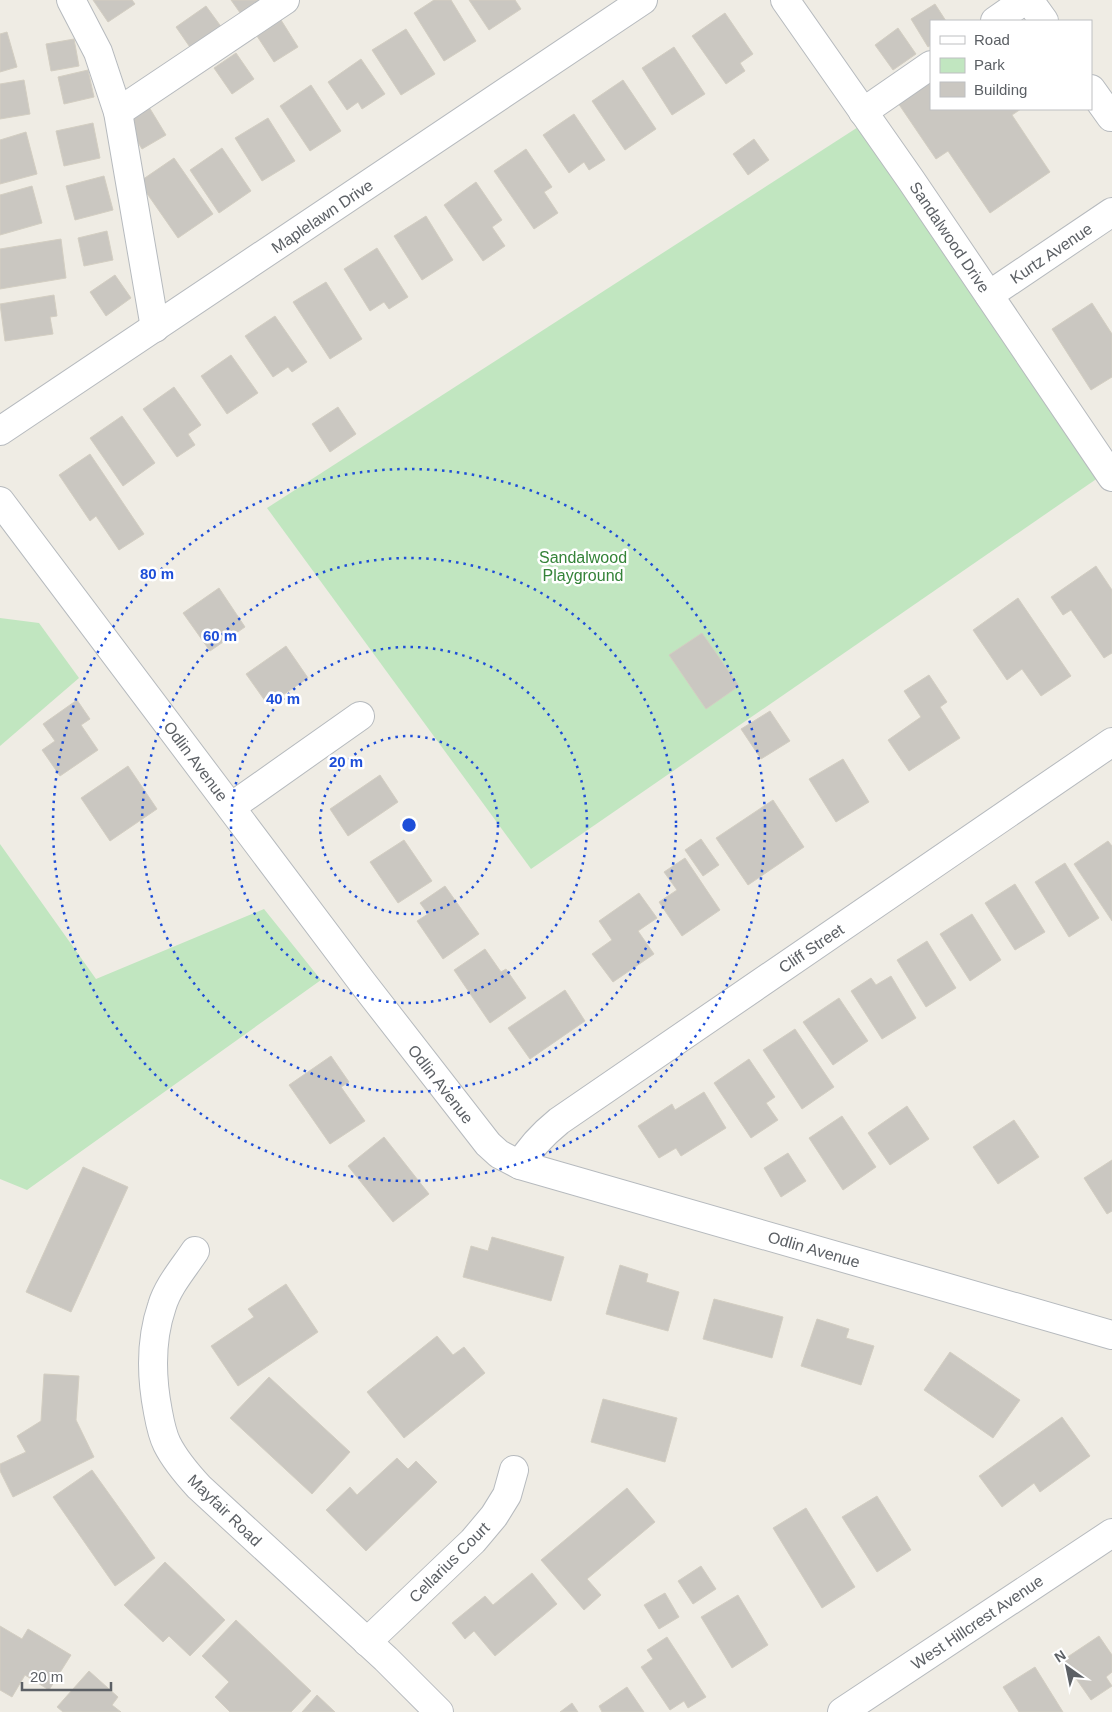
<svg xmlns="http://www.w3.org/2000/svg" width="1112" height="1712" font-family="Helvetica,sans-serif">
<style>
.green{fill:#c1e6c0}
.building{fill:#cac7c1;stroke:#d3cec2}
.lines{fill:none;stroke-linecap:round;stroke-linejoin:round}
.minor-casing{stroke:#b6babe;stroke-width:30}
.minor{stroke:#fff;stroke-width:28}
.ring{fill:none;stroke:#1d4ed8;stroke-width:2.5;stroke-dasharray:2.5 5}
.labels{text-anchor:middle;stroke-width:5;stroke-linejoin:round;paint-order:stroke}
.street-label{font-size:16px;fill:#5c6065;stroke:#fff}
.park-label{font-size:16px;fill:#348338;stroke:#fff}
.centre{fill:#1d4ed8;stroke:#fff;stroke-width:2.5}
.ring-label{font-size:15px;text-anchor:middle;font-weight:bold;fill:#1d4ed8;stroke:#fff;stroke-width:5;stroke-linejoin:round;paint-order:stroke}
</style>
<rect width="100%" height="100%" fill="#efece4"/>
<g class="green">
<polygon points="869,120 1108,471 531,869 267,508"/>
<polygon points="0,618 39,623 79,678 0,746"/>
<polygon points="0,844 96,979 264,909 321,980 27,1190 0,1179"/>
</g>
<g class="building">
<polygon points="93,0 132,0 135,4 108,22"/>
<polygon points="231,0 267,0 243,17"/>
<polygon points="434,0 451,0 476,41 444,61 414,13"/>
<polygon points="469,0 515,0 521,9 489,30"/>
<polygon points="935,4 946,21 931,21 931,45 928,47 911,19"/>
<polygon points="206,6 225,32 194,53 176,27"/>
<polygon points="725,13 753,54 740,63 745,71 726,84 692,36"/>
<polygon points="281,20 298,47 274,62 257,36"/>
<polygon points="898,28 916,54 893,70 875,45"/>
<polygon points="406,29 435,74 401,95 372,50"/>
<polygon points="7,32 17,67 0,72 0,34"/>
<polygon points="74,39 79,66 51,71 46,44"/>
<polygon points="674,47 705,94 672,115 642,68"/>
<polygon points="236,53 254,79 232,94 214,68"/>
<polygon points="361,59 385,94 362,109 358,102 347,110 328,82"/>
<polygon points="88,70 94,97 64,104 58,77"/>
<polygon points="24,80 30,114 0,119 0,84"/>
<polygon points="623,80 656,129 625,150 592,101"/>
<polygon points="931,81 931,109 1021,109 1012,115 1050,172 990,213 948,151 936,159 898,103"/>
<polygon points="311,85 341,131 310,151 280,106"/>
<polygon points="149,107 166,135 142,149 125,121"/>
<polygon points="574,114 605,160 589,170 584,162 569,173 543,135"/>
<polygon points="268,118 295,161 262,181 235,138"/>
<polygon points="93,123 100,158 64,166 56,131"/>
<polygon points="26,132 37,174 0,184 0,140"/>
<polygon points="754,139 769,160 748,175 733,154"/>
<polygon points="222,148 251,191 219,213 190,170"/>
<polygon points="526,149 552,187 544,192 558,213 534,229 494,171"/>
<polygon points="174,158 213,214 178,238 139,182"/>
<polygon points="104,176 113,210 75,220 66,186"/>
<polygon points="476,182 502,220 492,227 505,246 483,261 444,205"/>
<polygon points="32,186 42,223 0,235 0,195"/>
<polygon points="426,216 453,260 422,280 394,236"/>
<polygon points="107,231 113,260 84,266 78,238"/>
<polygon points="61,239 66,278 0,289 0,249"/>
<polygon points="377,248 408,297 389,309 384,302 370,311 344,269"/>
<polygon points="115,275 131,298 106,316 90,292"/>
<polygon points="326,282 362,339 330,359 293,302"/>
<polygon points="54,295 57,316 50,317 53,334 5,341 0,304"/>
<polygon points="1092,303 1112,334 1112,377 1091,390 1052,329"/>
<polygon points="275,316 307,362 292,372 288,367 273,377 245,336"/>
<polygon points="231,355 258,393 227,414 201,376"/>
<polygon points="174,387 201,425 188,434 195,445 177,457 143,409"/>
<polygon points="338,407 356,434 330,452 312,424"/>
<polygon points="122,416 155,463 123,486 90,438"/>
<polygon points="90,454 144,534 119,550 96,516 90,521 59,475"/>
<polygon points="1096,566 1112,590 1112,653 1104,658 1071,610 1063,615 1051,597"/>
<polygon points="219,588 245,627 210,651 183,613"/>
<polygon points="1018,598 1071,676 1041,696 1022,669 1007,680 973,630"/>
<polygon points="702,633 739,686 706,709 669,655"/>
<polygon points="286,646 308,678 268,705 246,674"/>
<polygon points="929,675 947,702 940,707 960,738 909,771 888,740 921,717 904,691"/>
<polygon points="77,700 90,719 81,725 98,750 60,776 42,750 55,741 43,724"/>
<polygon points="770,711 790,741 761,759 741,729"/>
<polygon points="843,759 869,802 836,822 809,779"/>
<polygon points="128,766 157,809 110,841 81,798"/>
<polygon points="380,775 398,802 348,836 330,809"/>
<polygon points="773,800 804,847 748,885 716,838"/>
<polygon points="701,839 719,865 703,876 685,850"/>
<polygon points="404,840 432,881 398,903 370,862"/>
<polygon points="1108,841 1112,846 1112,921 1074,864"/>
<polygon points="685,858 720,910 682,936 659,902 677,890 664,872"/>
<polygon points="1065,863 1099,918 1069,937 1035,882"/>
<polygon points="1015,884 1045,932 1015,950 985,903"/>
<polygon points="445,886 479,934 443,959 417,921 428,914 420,903"/>
<polygon points="639,893 657,918 638,931 654,954 613,982 592,954 612,940 599,921"/>
<polygon points="972,914 1001,960 970,981 940,934"/>
<polygon points="927,941 956,988 926,1007 897,960"/>
<polygon points="485,949 501,972 506,969 526,998 490,1023 454,970"/>
<polygon points="891,976 916,1018 882,1039 851,991 871,978 876,985"/>
<polygon points="565,990 585,1021 530,1059 508,1028"/>
<polygon points="839,998 868,1041 833,1065 803,1022"/>
<polygon points="795,1029 834,1087 802,1109 763,1050"/>
<polygon points="331,1056 349,1082 341,1087 365,1121 330,1144 289,1085"/>
<polygon points="749,1059 775,1097 766,1103 778,1120 751,1138 714,1083"/>
<polygon points="704,1092 726,1128 681,1156 676,1148 659,1158 638,1126 672,1104 675,1110"/>
<polygon points="907,1106 929,1139 890,1165 868,1133"/>
<polygon points="842,1116 876,1167 843,1190 809,1138"/>
<polygon points="1014,1120 1039,1157 998,1184 973,1147"/>
<polygon points="384,1137 429,1194 393,1222 348,1166"/>
<polygon points="788,1153 806,1181 781,1197 764,1168"/>
<polygon points="1112,1160 1112,1211 1107,1214 1084,1178"/>
<polygon points="83,1167 128,1187 71,1312 26,1292"/>
<polygon points="492,1237 564,1257 551,1301 463,1277 471,1246 488,1251"/>
<polygon points="620,1265 648,1274 646,1282 679,1292 668,1331 606,1314"/>
<polygon points="286,1284 318,1332 238,1386 211,1346 254,1317 248,1309"/>
<polygon points="714,1299 783,1317 772,1358 703,1339"/>
<polygon points="817,1319 849,1329 846,1338 874,1346 861,1385 801,1366"/>
<polygon points="437,1336 453,1355 464,1347 485,1373 404,1438 367,1392"/>
<polygon points="950,1352 1020,1400 993,1438 924,1390"/>
<polygon points="44,1374 79,1376 76,1420 94,1457 13,1497 0,1471 0,1464 26,1452 17,1436 41,1421"/>
<polygon points="269,1377 350,1452 312,1494 230,1418"/>
<polygon points="603,1399 677,1418 665,1462 591,1442"/>
<polygon points="1062,1417 1090,1456 1040,1492 1034,1483 1002,1507 979,1476"/>
<polygon points="397,1458 408,1469 416,1461 437,1482 366,1551 326,1510 350,1487 357,1495"/>
<polygon points="92,1470 155,1558 115,1586 53,1497"/>
<polygon points="627,1488 655,1522 587,1579 601,1595 584,1610 541,1560"/>
<polygon points="877,1496 911,1550 877,1572 842,1517"/>
<polygon points="806,1508 855,1587 822,1608 773,1528"/>
<polygon points="165,1562 225,1620 190,1656 169,1636 163,1642 124,1605"/>
<polygon points="701,1566 716,1589 693,1604 678,1581"/>
<polygon points="532,1573 557,1604 495,1656 474,1631 465,1639 452,1623 485,1596 493,1605"/>
<polygon points="665,1593 679,1617 659,1629 644,1605"/>
<polygon points="738,1595 768,1645 732,1668 701,1617"/>
<polygon points="236,1620 311,1691 291,1712 230,1712 215,1697 229,1682 202,1656"/>
<polygon points="0,1626 22,1639 28,1629 71,1655 49,1690 25,1675 12,1697 0,1690"/>
<polygon points="1099,1636 1112,1655 1112,1672 1106,1677 1112,1686 1091,1700 1063,1660"/>
<polygon points="667,1637 706,1697 688,1708 684,1701 670,1710 641,1667 653,1659 647,1650"/>
<polygon points="1035,1667 1063,1712 1019,1712 1003,1687"/>
<polygon points="89,1671 118,1697 112,1705 121,1712 63,1712 57,1707"/>
<polygon points="627,1687 644,1712 602,1712 599,1706"/>
<polygon points="317,1695 335,1712 302,1712"/>
<polygon points="572,1703 578,1712 560,1712"/>
</g>
<g class="lines">
<defs>
<g id="minor">
<polyline points="71,0 98,52 118,112 155,328"/>
<polyline points="785,0 911,180 1112,477"/>
<polyline points="1029,0 1044,21"/>
<polyline points="995,21 1025,0"/>
<polyline points="1091,89 1111,117 1112,117"/>
<polyline points="118,112 285,0"/>
<polyline points="863,112 931,65"/>
<polyline points="989,295 1112,212"/>
<polyline points="0,431 643,0"/>
<polyline points="0,501 362,982 488,1144 499,1154 520,1165 1112,1335"/>
<polyline points="231,807 360,716"/>
<path d="M520 1165C530 1147 543 1134 559 1121L1112 742"/>
<path d="M195 1251C183 1269 168 1286 162 1306 150 1341 151 1376 158 1412 160 1423 162 1434 167 1444 175 1460 187 1474 199 1487L386 1659 439 1712"/>
<polyline points="367,1642 473,1541 494,1516 507,1495 514,1470"/>
<polyline points="842,1712 1112,1533"/>
</g>
</defs>
<use href="#minor" class="minor-casing"/>
<use href="#minor" class="minor"/>
</g>
<g class="ring">
<circle cx="409" cy="825" r="89"/>
<circle cx="409" cy="825" r="178"/>
<circle cx="409" cy="825" r="267"/>
<circle cx="409" cy="825" r="356"/>
</g>
<g class="labels">
<g class="street-label">
<text transform="translate(322 216) rotate(-34)" y="6">Maplelawn Drive</text>
<text transform="translate(950 237) rotate(56)" y="6">Sandalwood Drive</text>
<text transform="translate(1051 253) rotate(-34)" y="6">Kurtz Avenue</text>
<text transform="translate(196 761) rotate(53)" y="6">Odlin Avenue</text>
<text transform="translate(811 948) rotate(-34)" y="6">Cliff Street</text>
<text transform="translate(441 1084) rotate(52)" y="6">Odlin Avenue</text>
<text transform="translate(814 1249) rotate(16)" y="6">Odlin Avenue</text>
<text transform="translate(225 1510) rotate(44)" y="6">Mayfair Road</text>
<text transform="translate(449 1562) rotate(-45)" y="6">Cellarius Court</text>
<text transform="translate(977 1622) rotate(-34)" y="6">West Hillcrest Avenue</text>
</g>
<g class="park-label">
<text x="583" y="563">Sandalwood<tspan x="583" dy="18">Playground</tspan></text>
</g>
</g>
<circle cx="409" cy="825" r="8" class="centre"/>
<g class="ring-label">
<text x="157" y="579">80 m</text>
<text x="220" y="641">60 m</text>
<text x="283" y="704">40 m</text>
<text x="346" y="767">20 m</text>
</g>
<rect x="930" y="20" width="162" height="90" fill="#ffffff" stroke="#bebfc1"/>
<rect x="940" y="36" width="25" height="8" fill="#ffffff" stroke="#bebfc1"/>
<text x="974" y="45" font-size="15" fill="#5c6065">Road</text>
<rect x="940" y="58" width="25" height="15" fill="#c1e6c0" stroke="#bebfc1"/>
<text x="974" y="70" font-size="15" fill="#5c6065">Park</text>
<rect x="940" y="82" width="25" height="15" fill="#cac7c1" stroke="#bebfc1"/>
<text x="974" y="95" font-size="15" fill="#5c6065">Building</text>
<g transform="translate(1067 1667) rotate(327)" stroke="#ffffff" stroke-width="4" paint-order="stroke">
<path d="M0-4L9 19L0 12L-9 19Z" fill="#5c6065"/>
<text y="-8" font-size="14" font-weight="bold" text-anchor="middle" fill="#5c6065">N</text>
</g>
<path d="M22 1682v8h89v-8" fill="none" stroke="#5c6065" stroke-width="2.5"/>
<text x="30" y="1682" font-size="15" fill="#5c6065" stroke="#ffffff" stroke-width="4" paint-order="stroke">20 m</text>
</svg>
